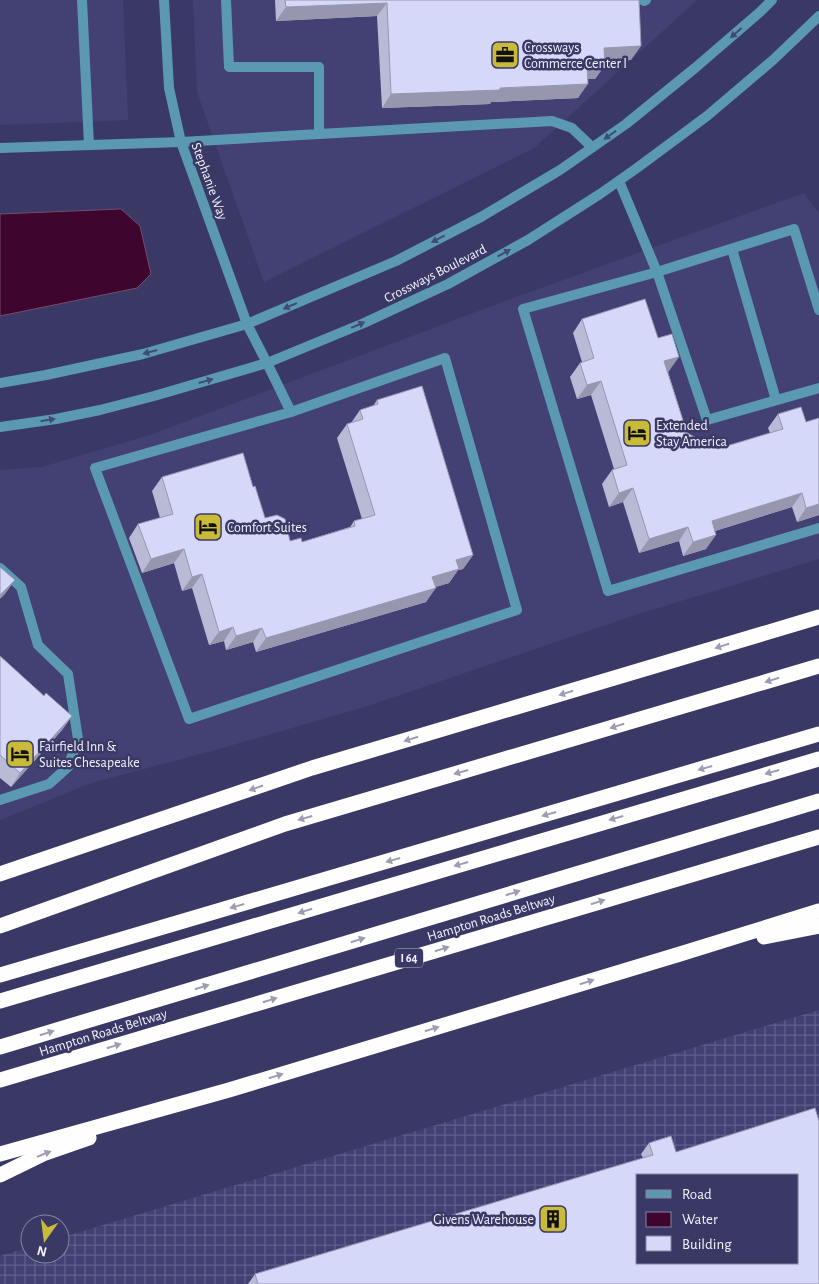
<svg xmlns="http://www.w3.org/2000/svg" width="819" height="1284" font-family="'Alegreya Sans',sans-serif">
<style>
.built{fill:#434174}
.industrial{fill:url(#industrial-grid);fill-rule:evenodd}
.water{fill:#3e062e;stroke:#744d6c}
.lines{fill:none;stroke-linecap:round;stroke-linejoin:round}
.service{stroke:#5b99b0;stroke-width:10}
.minor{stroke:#5b99b0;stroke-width:10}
.tertiary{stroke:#5b99b0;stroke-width:10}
.motorway{stroke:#fefefe;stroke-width:15}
.wall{fill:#b8bad6}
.shaded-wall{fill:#9697ae}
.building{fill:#d6d8f9;stroke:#9697ae;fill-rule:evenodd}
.oneway{fill:#414c75}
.oneway2{fill:#9c9cb2}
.labels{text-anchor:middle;stroke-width:5;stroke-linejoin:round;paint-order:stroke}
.shield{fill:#3a3966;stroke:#babad0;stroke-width:1}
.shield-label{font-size:12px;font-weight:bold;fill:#f1f2fe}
.poi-label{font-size:14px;fill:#f1f2fe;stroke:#3a3966;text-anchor:start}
.street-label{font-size:14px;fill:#f1f2fe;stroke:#3a3966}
</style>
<defs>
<pattern id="industrial-grid" width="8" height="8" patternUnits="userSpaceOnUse" patternTransform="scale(1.25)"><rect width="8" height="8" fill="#434174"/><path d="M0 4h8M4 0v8" fill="none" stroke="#5f5d89"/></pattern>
</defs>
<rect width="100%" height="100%" fill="#3a3966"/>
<g class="built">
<polygon points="0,0 123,0 128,120 0,125"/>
<polygon points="193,0 697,0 534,148 264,282 197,92"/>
<polygon points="804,193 819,214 819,559 635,615 368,706 219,749 91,783 0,820 0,470 42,467 150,435 505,301"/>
</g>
<path class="industrial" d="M819 1010V1284H0V1256L30 1247V1254H60V1238ZM638 1175H798V1263H638Z"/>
<polygon class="water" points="121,209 140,226 151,274 137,288 0,316 0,214"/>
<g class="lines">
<g class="service">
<polyline points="82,0 89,145"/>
<polyline points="644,1 646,0"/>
<polyline points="319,134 552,121 572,128 592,147"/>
<polyline points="0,148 181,142 319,134 319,67 229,67 226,0"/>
<polyline points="619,181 657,272 707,420 819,388"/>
<polyline points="732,249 776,400"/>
<polyline points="819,310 794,229 657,272 523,309 608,591 819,528"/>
<polygon points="445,358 517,610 189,719 95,468 291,412"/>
<polyline points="267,363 291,412"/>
<polyline points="0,568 21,587 38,645 68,674 78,739 68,767 49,784 0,800"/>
</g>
<polyline class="minor" points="164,0 169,88 181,142 247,324 267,363"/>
<g class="tertiary">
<polyline points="0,383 46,375 143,354 247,324 396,261 481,217 560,170 626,124 695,68 760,12 772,0"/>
<polyline points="0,427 56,419 100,410 154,396 267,363 364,323 448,284 528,240 600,194 637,168 707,116 773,60 819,16"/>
</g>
<g class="motorway">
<polyline points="0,874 312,768 819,617"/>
<polyline points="0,926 285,824 819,666"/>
<polyline points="764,937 819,926"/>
<polyline points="0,975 819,734"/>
<polyline points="0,1001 819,759"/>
<polyline points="0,1047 819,801"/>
<polyline points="0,1080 819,837"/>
<polyline points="0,1154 229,1090 680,954 819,911"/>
<polyline points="0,1175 43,1154 89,1138"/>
</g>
</g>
<g class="wall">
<polygon points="275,0 639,0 631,60 605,61 605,65 595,79 588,79 578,98 491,102 490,104 382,108 377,16 276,21"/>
<polygon points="582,319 658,338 669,371 668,372 687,433 717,449 770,433 768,428 778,414 806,422 819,418 819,515 797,522 792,507 715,531 706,549 683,556 679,541 639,553 623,502 609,507 602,484 612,470 614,469 591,395 577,399 570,377 580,363 582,362 573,333"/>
<polygon points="377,400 473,555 463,569 458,570 449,583 435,587 426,602 256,652 253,642 226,650 224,641 209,645 192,588 182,591 174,563 142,573 129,538 138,524 160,518 152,491 162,477 253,487 265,518 290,541 302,542 350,527 354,521 362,519 337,438 347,424 351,423 360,410 373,406"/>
<polygon points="0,656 44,696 72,716 62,730 11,787 0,778"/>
<polygon points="649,1143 676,1152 819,1284 248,1284 255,1274 643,1158 641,1154"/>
</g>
<g class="shaded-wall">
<polygon points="387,3 377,16 276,21 286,7"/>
<polygon points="641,46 631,60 594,61 604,48"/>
<polygon points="587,65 605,65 595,79 578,79"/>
<polygon points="588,84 578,98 491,102 490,104 382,108 391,94 500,88"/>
<polygon points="679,357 669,371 655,375 664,361"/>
<polygon points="601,381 591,395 577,399 587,385"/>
<polygon points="633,488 623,502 609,507 619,493"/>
<polygon points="802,493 792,507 702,535 712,521"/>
<polygon points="819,504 819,515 797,522 806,508"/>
<polygon points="688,527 679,541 639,553 649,539"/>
<polygon points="716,535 706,549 683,556 693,542"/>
<polygon points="184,549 174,563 142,573 151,559"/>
<polygon points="473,555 463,569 458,570 449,583 423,591 432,577 456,560"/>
<polygon points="202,574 192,588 182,591 192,577"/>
<polygon points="15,580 5,594 0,599 0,595"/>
<polygon points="436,588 426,602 256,652 266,638"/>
<polygon points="233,627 224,641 209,645 219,632"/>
<polygon points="262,628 253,642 226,650 236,636"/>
<polygon points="72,716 62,730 11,787 20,773"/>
</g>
<g class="building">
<polygon points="285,0 639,0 641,46 604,48 605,65 587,65 588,84 500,88 500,90 391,94 387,3 286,7"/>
<polygon points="645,299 658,338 672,334 679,357 664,361 687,433 717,449 783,429 778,414 801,407 806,422 819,418 819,504 806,508 802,493 712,521 716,535 693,542 688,527 649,539 633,488 619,493 612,470 627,465 601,381 587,385 580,363 594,358 582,319"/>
<polygon points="422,386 473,555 456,560 459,569 432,577 436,588 266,638 262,628 236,636 233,627 219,632 202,574 192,577 184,549 151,559 138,524 173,514 162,477 243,453 253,487 255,486 265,518 277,515 285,519 290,541 301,538 302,542 355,526 354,521 375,515 347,424 363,419 360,410 378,404 377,400"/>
<polygon points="0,567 15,580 0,595"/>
<polygon points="0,656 44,696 46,693 72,716 20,773 0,755"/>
<path d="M815 1108 819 1121V1284H258L255 1274 653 1155 649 1143 671 1136 676 1152ZM638 1175H798V1263H638Z"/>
</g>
<defs><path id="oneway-solid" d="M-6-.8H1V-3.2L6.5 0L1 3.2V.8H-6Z" transform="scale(1.25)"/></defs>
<g class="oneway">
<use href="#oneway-solid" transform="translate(736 33) rotate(139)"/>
<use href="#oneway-solid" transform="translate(610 135) rotate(145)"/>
<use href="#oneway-solid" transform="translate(438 239) rotate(152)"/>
<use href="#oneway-solid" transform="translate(504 253) rotate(-29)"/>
<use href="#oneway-solid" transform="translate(290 306) rotate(157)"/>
<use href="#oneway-solid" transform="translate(358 325) rotate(-23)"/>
<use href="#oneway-solid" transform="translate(150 352) rotate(165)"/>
<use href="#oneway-solid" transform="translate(206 381) rotate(-16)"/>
<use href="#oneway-solid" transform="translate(48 420) rotate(-9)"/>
</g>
<g class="oneway2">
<use href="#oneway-solid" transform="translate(722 646) rotate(163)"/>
<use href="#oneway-solid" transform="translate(772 680) rotate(163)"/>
<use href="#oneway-solid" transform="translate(566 693) rotate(163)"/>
<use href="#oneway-solid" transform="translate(617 726) rotate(163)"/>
<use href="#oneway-solid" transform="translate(411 739) rotate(163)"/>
<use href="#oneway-solid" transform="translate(705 768) rotate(164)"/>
<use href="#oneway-solid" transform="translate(461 772) rotate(164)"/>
<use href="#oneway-solid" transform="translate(772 772) rotate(164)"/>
<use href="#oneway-solid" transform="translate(256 788) rotate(161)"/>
<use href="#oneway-solid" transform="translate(549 814) rotate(164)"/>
<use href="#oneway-solid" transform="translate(305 818) rotate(164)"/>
<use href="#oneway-solid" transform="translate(616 818) rotate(164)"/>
<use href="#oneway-solid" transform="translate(393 860) rotate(164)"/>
<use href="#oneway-solid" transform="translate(461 864) rotate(164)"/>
<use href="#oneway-solid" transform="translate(513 893) rotate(-17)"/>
<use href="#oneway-solid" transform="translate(598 902) rotate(-17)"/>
<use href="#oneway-solid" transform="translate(237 906) rotate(164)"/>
<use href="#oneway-solid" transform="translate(305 911) rotate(163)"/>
<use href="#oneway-solid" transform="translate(358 940) rotate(-17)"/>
<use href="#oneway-solid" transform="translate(442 949) rotate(-17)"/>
<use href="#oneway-solid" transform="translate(587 982) rotate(-17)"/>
<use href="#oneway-solid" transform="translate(202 987) rotate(-17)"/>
<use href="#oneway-solid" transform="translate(270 1000) rotate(-17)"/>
<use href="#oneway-solid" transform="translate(432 1029) rotate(-17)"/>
<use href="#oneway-solid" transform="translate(47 1033) rotate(-17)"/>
<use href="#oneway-solid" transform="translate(114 1046) rotate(-17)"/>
<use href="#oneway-solid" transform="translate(276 1076) rotate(-17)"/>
<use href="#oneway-solid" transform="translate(44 1154) rotate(-22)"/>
</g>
<defs>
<symbol id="office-square" viewBox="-11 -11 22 22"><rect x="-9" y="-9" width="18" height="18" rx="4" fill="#c9ba3a" stroke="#3a3966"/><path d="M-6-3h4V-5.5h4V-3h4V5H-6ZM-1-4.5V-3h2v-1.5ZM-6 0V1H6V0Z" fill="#111"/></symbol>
<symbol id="hotel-square" viewBox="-11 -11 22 22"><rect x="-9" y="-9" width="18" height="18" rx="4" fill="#c9ba3a" stroke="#3a3966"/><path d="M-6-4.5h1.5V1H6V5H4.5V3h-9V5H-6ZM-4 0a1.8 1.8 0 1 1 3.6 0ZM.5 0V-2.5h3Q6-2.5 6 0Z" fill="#111"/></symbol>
<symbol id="building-square" viewBox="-11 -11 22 22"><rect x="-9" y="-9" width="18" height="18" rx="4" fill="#c9ba3a" stroke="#3a3966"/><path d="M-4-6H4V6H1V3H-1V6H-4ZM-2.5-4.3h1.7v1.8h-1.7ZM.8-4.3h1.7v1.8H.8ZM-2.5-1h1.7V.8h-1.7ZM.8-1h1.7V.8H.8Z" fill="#111"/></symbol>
</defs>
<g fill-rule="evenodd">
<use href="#office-square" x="489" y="39" width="32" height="32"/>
<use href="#hotel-square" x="621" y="417" width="32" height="32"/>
<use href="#hotel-square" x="192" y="511" width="32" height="32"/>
<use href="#hotel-square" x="4" y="738" width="32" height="32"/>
<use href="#building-square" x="537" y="1203" width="32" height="32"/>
</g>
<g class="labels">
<rect class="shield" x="395" y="948.5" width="28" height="19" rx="4"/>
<g class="shield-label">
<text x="409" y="962">I 64</text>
</g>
<g class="poi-label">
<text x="524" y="52">Crossways<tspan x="524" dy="16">Commerce Center I</tspan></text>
<text x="656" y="430">Extended<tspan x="656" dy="16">Stay America</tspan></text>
<text x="227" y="532">Comfort Suites</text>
<text x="39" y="751">Fairfield Inn &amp;<tspan x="39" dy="16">Suites Chesapeake</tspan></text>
<text x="534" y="1224" text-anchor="end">Givens Warehouse</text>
</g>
<g class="street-label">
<text transform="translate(210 181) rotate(70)" y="5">Stephanie Way</text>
<text transform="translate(435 273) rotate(-27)" y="5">Crossways Boulevard</text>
<text transform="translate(491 917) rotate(-17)" y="5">Hampton Roads Beltway</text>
<text transform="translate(103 1032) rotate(-17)" y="5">Hampton Roads Beltway</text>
</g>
</g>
<rect x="636" y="1174" width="162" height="90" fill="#3a3966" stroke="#8383a3"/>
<rect x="646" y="1190" width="25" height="8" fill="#5b99b0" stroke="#8383a3"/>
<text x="682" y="1199" font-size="15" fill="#f1f2fe">Road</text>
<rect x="646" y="1212" width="25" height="15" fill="#3e062e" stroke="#8383a3"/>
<text x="682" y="1224" font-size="15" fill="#f1f2fe">Water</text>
<rect x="646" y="1236" width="25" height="15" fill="#d6d8f9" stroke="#8383a3"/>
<text x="682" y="1249" font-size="15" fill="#f1f2fe">Building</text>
<g transform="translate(45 1239) rotate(194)"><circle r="24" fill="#3a3966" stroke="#8383a3"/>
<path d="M0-4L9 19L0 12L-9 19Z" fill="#c9ba3a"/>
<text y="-8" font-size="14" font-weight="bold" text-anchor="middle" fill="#f1f2fe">N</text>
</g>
</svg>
